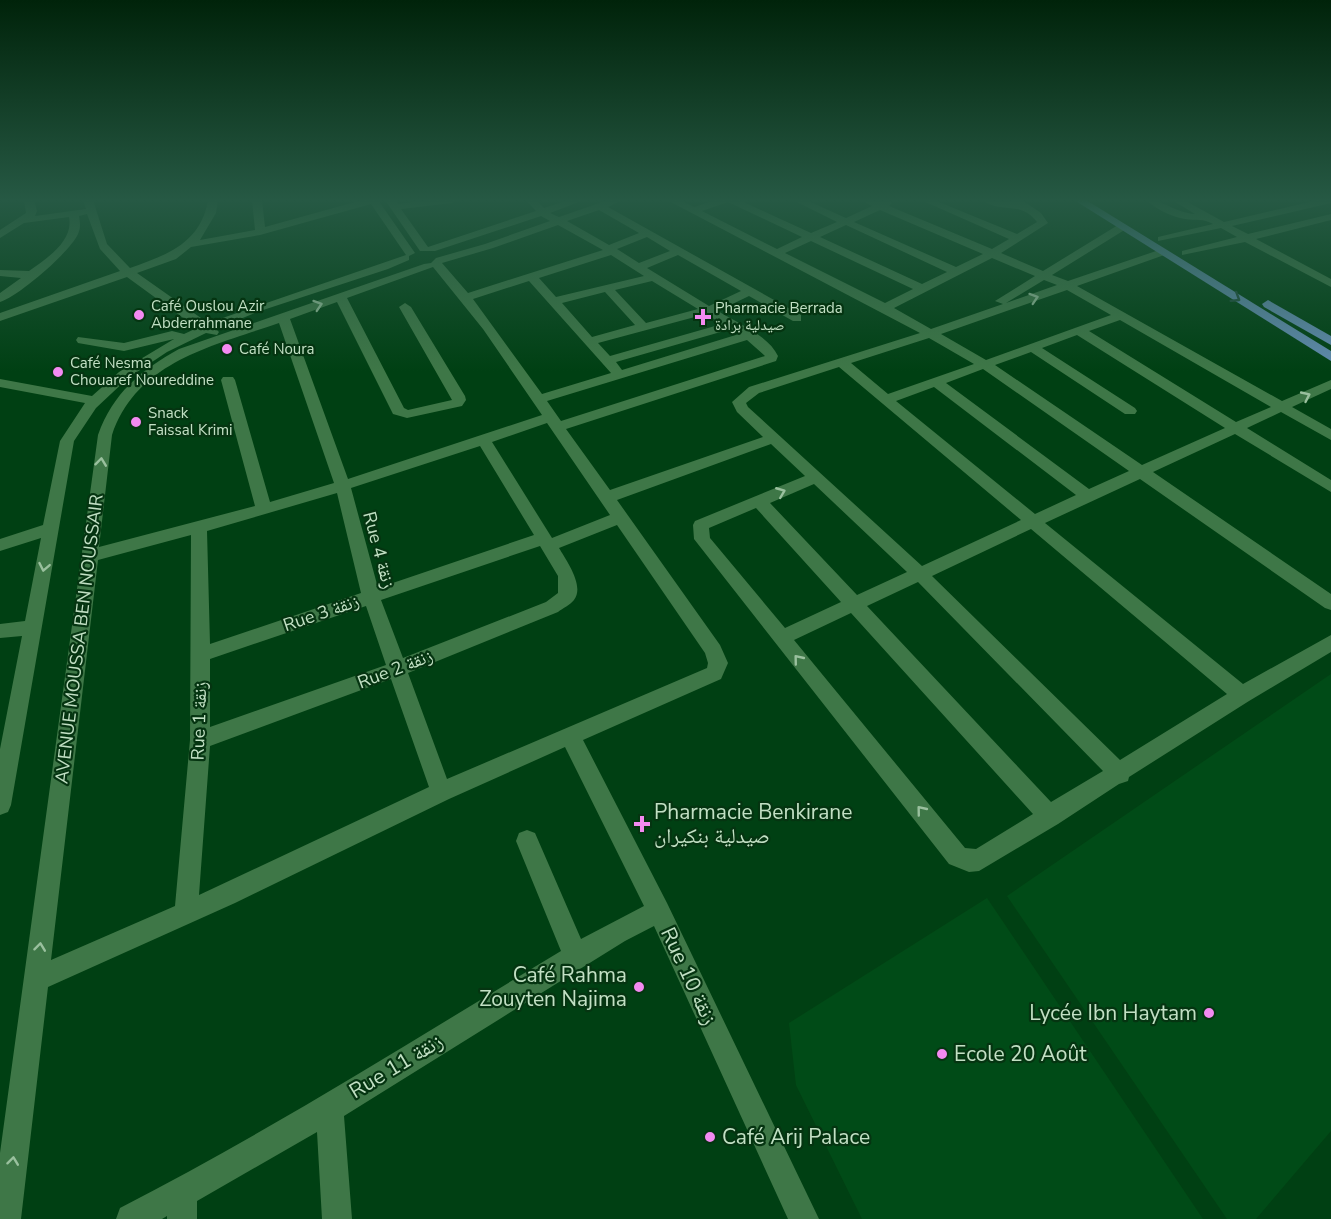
<svg xmlns="http://www.w3.org/2000/svg" width="1331" height="1219" font-family="'Nunito Sans','Noto Naskh Arabic',sans-serif">
<style>
.built{fill:#004b17}
.lines{fill:none;stroke-linecap:round;stroke-linejoin:round}
.minor{fill:#3e7747;fill-rule:evenodd}
.major{fill:#608bae;fill-rule:evenodd}
.oneway{stroke:#9ac09e}
.oneway2{stroke:#204e40}
.poi-dot{fill:#f38af1;stroke:#053411;stroke-width:2}
.labels{text-anchor:middle;stroke-width:4.5;stroke-linejoin:round;paint-order:stroke}
.far-poi-label{font-size:15px;fill:#c2e0c4;stroke:#053411;text-anchor:start}
.street-label{font-size:18px;fill:#c2e0c4;stroke:#053411}
.near-poi-label{font-size:21px;fill:#c2e0c4;stroke:#053411;text-anchor:start}
.near-street-label{font-size:21px;fill:#c2e0c4;stroke:#053411}
</style>
<rect width="100%" height="100%" fill="#004013"/>
<g class="built">
<polygon points="1331,674 1331,1131 1256,1219 1227,1219 1007,896"/>
<polygon points="987,898 1203,1219 862,1219 796,1085 789,1023"/>
</g>
<g class="lines">
<g class="minor">
<path d="M24 200H34L37 211 35 216 86 209 83 200H93L107 244 130 268C167 255 201 243 208 200H218L216 213 200 240 255 230 252 200H262L265 227 362 200H378L415 253 409 256V260L388 269 257 312 216 329 219 332 217 335 206 333 167 352 128 378 96 408 74 441 11 805 8 812 0 815V749L22 636 0 638V624L25 621 41 538 0 551V539L43 525 60 441 85 403 0 387V379L92 396 119 372 174 339 124 351 78 343 76 340 78 337 124 343 172 331 184 334 197 328 127 277 0 321V313L120 271 100 249 87 214 79 216C80 223 81 227 78 234 70 252 19 296 0 302V293L21 278 0 276V270L29 271C46 259 74 241 69 217L24 223 0 238V230L26 213ZM371 204 406 255 208 323 137 273 176 259 191 247 260 235Z"/>
<path d="M385 200H395L398 204 428 200H457L452 203 401 209 428 247 536 211 526 200H536L544 208 569 200H584L550 213 559 217 608 200H622L608 207 801 315V321H793L749 296 718 311C737 323 768 335 778 356L776 361 566 429 610 490 763 437 737 412 732 402 749 387 920 333 667 200H680L694 207 716 200H739L811 233 837 222 793 200H806L846 218 872 206 861 200 880 202 887 200 892 203 889 206 992 249 1009 239 921 200H934L1017 234 1037 222C1020 200 1001 214 982 200L1004 202 1022 200 1041 213 1048 223 1001 253 1043 271 1118 225H1126V229L1052 275 1068 281 1159 250H1167V254L1077 286 1282 401 1331 380V389L1292 407 1331 429V440L1281 412 1247 428 1331 480V492L1235 434 1153 472 1331 594V610L1325 608 1140 479 1045 523 1243 684 1331 635V652L1249 701 1129 777 1128 781 1119 784 1058 824 979 871 969 872 949 864 694 539 693 525 695 521 805 476 771 444 617 500 720 645 728 663 721 679 583 740 667 903 819 1219H788L654 926 625 941 344 1116 352 1219H322L317 1132 197 1201V1219H167V1216L162 1219H116L120 1208C272 1130 415 1039 561 951L516 841 519 833 527 830 535 833 581 939 644 906 565 747 449 799 235 903 48 987 21 1219H0V1153L98 435C113 393 141 370 179 349L424 264 431 263 436 258 485 244 550 221 541 216 435 251H420ZM728 202 802 237 777 249 702 211ZM599 210 639 233 609 245 567 221ZM880 210 983 254 956 267 854 222ZM558 225 603 250 468 293 442 263 493 248ZM846 225 947 272 922 284 820 237ZM647 237 670 251 639 263 617 249ZM811 241 913 289 885 303 785 253ZM611 255 644 276 556 297 539 278ZM678 255 741 291 709 306 647 268ZM992 258 1035 276 995 301 1003 304 931 329 894 308ZM433 267 483 329 542 415 348 479 290 319 337 302 393 414 407 418 462 406 466 400 465 396 411 307 405 303 399 307 452 400 408 410 404 408 347 298ZM1044 280 1057 285 1006 303ZM529 281 611 373 542 394 473 299ZM652 281 698 309 646 323 615 290ZM1067 290 1111 315 986 360 941 334ZM605 292 635 325 592 337 562 303ZM706 314 722 324 610 356 598 343ZM1120 320 1271 407 1236 422 1089 331ZM279 323 334 483 270 502 235 380 233 377H223L221 380 255 506 99 547 112 435C137 361 213 346 279 323ZM731 329 739 334 622 370 616 362ZM1077 335 1225 428 1142 465 995 365 1031 352 1125 414H1135L1137 411 1135 408 1042 348ZM929 338 974 364 888 394 851 363ZM747 340 765 356 561 421 547 401ZM839 367 1021 520 922 566 748 407 746 403 759 393ZM983 369 1129 471 1089 489 946 383ZM934 387 1076 495 1035 514 896 401ZM547 423 610 515 552 538 492 442ZM480 446 534 535 378 588 351 488ZM814 484 907 572 857 595 770 503ZM337 493 361 593 210 644 207 531ZM756 508 841 602 785 628 710 538 709 528ZM617 525 705 653 708 663 707 668 447 779 408 673 558 612C563 608 570 605 574 600 585 586 566 560 559 548ZM1031 529 1227 694 1120 760 932 576ZM191 535 190 740 175 906 51 960 98 560ZM540 546 558 576V593L546 602 403 658 381 600ZM918 582 1103 771 1051 802 867 606ZM366 606 386 665 210 727V659ZM851 613 1033 814 976 849 965 848 794 640ZM391 679 429 787 199 895 210 746Z"/>
<path d="M1146 200C1164 200 1176 213 1195 214L1172 200H1184L1224 222 1318 200H1331V203L1232 226 1248 234 1331 214V220L1256 239 1331 279V287L1245 242 1182 255V251L1237 237 1221 228 1158 241V237L1213 224C1203 218 1196 221 1185 219 1172 217 1156 209 1146 200Z"/>
</g>
<g class="major">
<polygon points="1074,200 1086,200 1331,351 1331,361"/>
<polygon points="1268,300 1331,336 1331,345 1264,307 1262,304"/>
</g>
</g>
<defs><path id="oneway-chevron" d="M-2-3.5L2.5 0L-2 3.5" fill="none" stroke-width="1.6" stroke-linecap="round" stroke-linejoin="round" transform="scale(1.5)"/></defs>
<g class="oneway">
<use href="#oneway-chevron" transform="translate(1034 298) rotate(-18)"/>
<use href="#oneway-chevron" transform="translate(318 305) rotate(-18)"/>
<use href="#oneway-chevron" transform="translate(1306 396) rotate(-25)"/>
<use href="#oneway-chevron" transform="translate(101 462) rotate(-83)"/>
<use href="#oneway-chevron" transform="translate(781 492) rotate(-22)"/>
<use href="#oneway-chevron" transform="translate(44 567) rotate(101)"/>
<use href="#oneway-chevron" transform="translate(798 659) rotate(-129)"/>
<use href="#oneway-chevron" transform="translate(921 810) rotate(-129)"/>
<use href="#oneway-chevron" transform="translate(40 947) rotate(-83)"/>
<use href="#oneway-chevron" transform="translate(13 1161) rotate(-83)"/>
</g>
<use class="oneway2" href="#oneway-chevron" transform="translate(1236 298) rotate(32)"/>
<linearGradient id="sky" x2="0" y2="1"><stop stop-color="#00230a"/><stop offset="0.54" stop-color="#265944"/><stop offset="1" stop-color="#265944" stop-opacity="0"/></linearGradient>
<rect width="1331" height="371" fill="url(#sky)"/>
<g class="poi-dot">
<circle cx="139" cy="315" r="6"/>
<path d="M700 308h6v6h6v6h-6v6h-6v-6h-6v-6h6z"/>
<circle cx="227" cy="349" r="6"/>
<circle cx="58" cy="372" r="6"/>
<circle cx="136" cy="422" r="6"/>
<path d="M639 815h6v6h6v6h-6v6h-6v-6h-6v-6h6z"/>
<circle cx="639" cy="987" r="6"/>
<circle cx="1209" cy="1013" r="6"/>
<circle cx="942" cy="1054" r="6"/>
<circle cx="710" cy="1137" r="6"/>
</g>
<g class="labels">
<g class="far-poi-label">
<text x="151" y="311">Café Ouslou Azir<tspan x="151" dy="17">Abderrahmane</tspan></text>
<text x="715" y="313">Pharmacie Berrada<tspan x="715" dy="17">صيدلية برادة</tspan></text>
<text x="239" y="354">Café Noura</text>
<text x="70" y="368">Café Nesma<tspan x="70" dy="17">Chouaref Noureddine</tspan></text>
<text x="148" y="418">Snack<tspan x="148" dy="17">Faissal Krimi</tspan></text>
</g>
<g class="street-label">
<text transform="translate(379 550) rotate(75)" y="6">Rue 4 زنقة</text>
<text transform="translate(321 613) rotate(-19)" y="6">Rue 3 زنقة</text>
<text transform="translate(79 639) rotate(-83)" y="6">AVENUE MOUSSA BEN NOUSSAIR</text>
<text transform="translate(395 669) rotate(-21)" y="6">Rue 2 زنقة</text>
<text transform="translate(199 721) rotate(-88)" y="6">Rue 1 زنقة</text>
</g>
<g class="near-poi-label">
<text x="654" y="819">Pharmacie Benkirane<tspan x="654" dy="24">صيدلية بنكيران</tspan></text>
<text x="627" y="982" text-anchor="end">Café Rahma<tspan x="627" dy="24">Zouyten Najima</tspan></text>
<text x="1197" y="1020" text-anchor="end">Lycée Ibn Haytam</text>
<text x="954" y="1061">Ecole 20 Août</text>
<text x="722" y="1144">Café Arij Palace</text>
</g>
<g class="near-street-label">
<text transform="translate(689 976) rotate(65)" y="7">Rue 10 زنقة</text>
<text transform="translate(396 1066) rotate(-31)" y="7">Rue 11 زنقة</text>
</g>
</g>
</svg>
